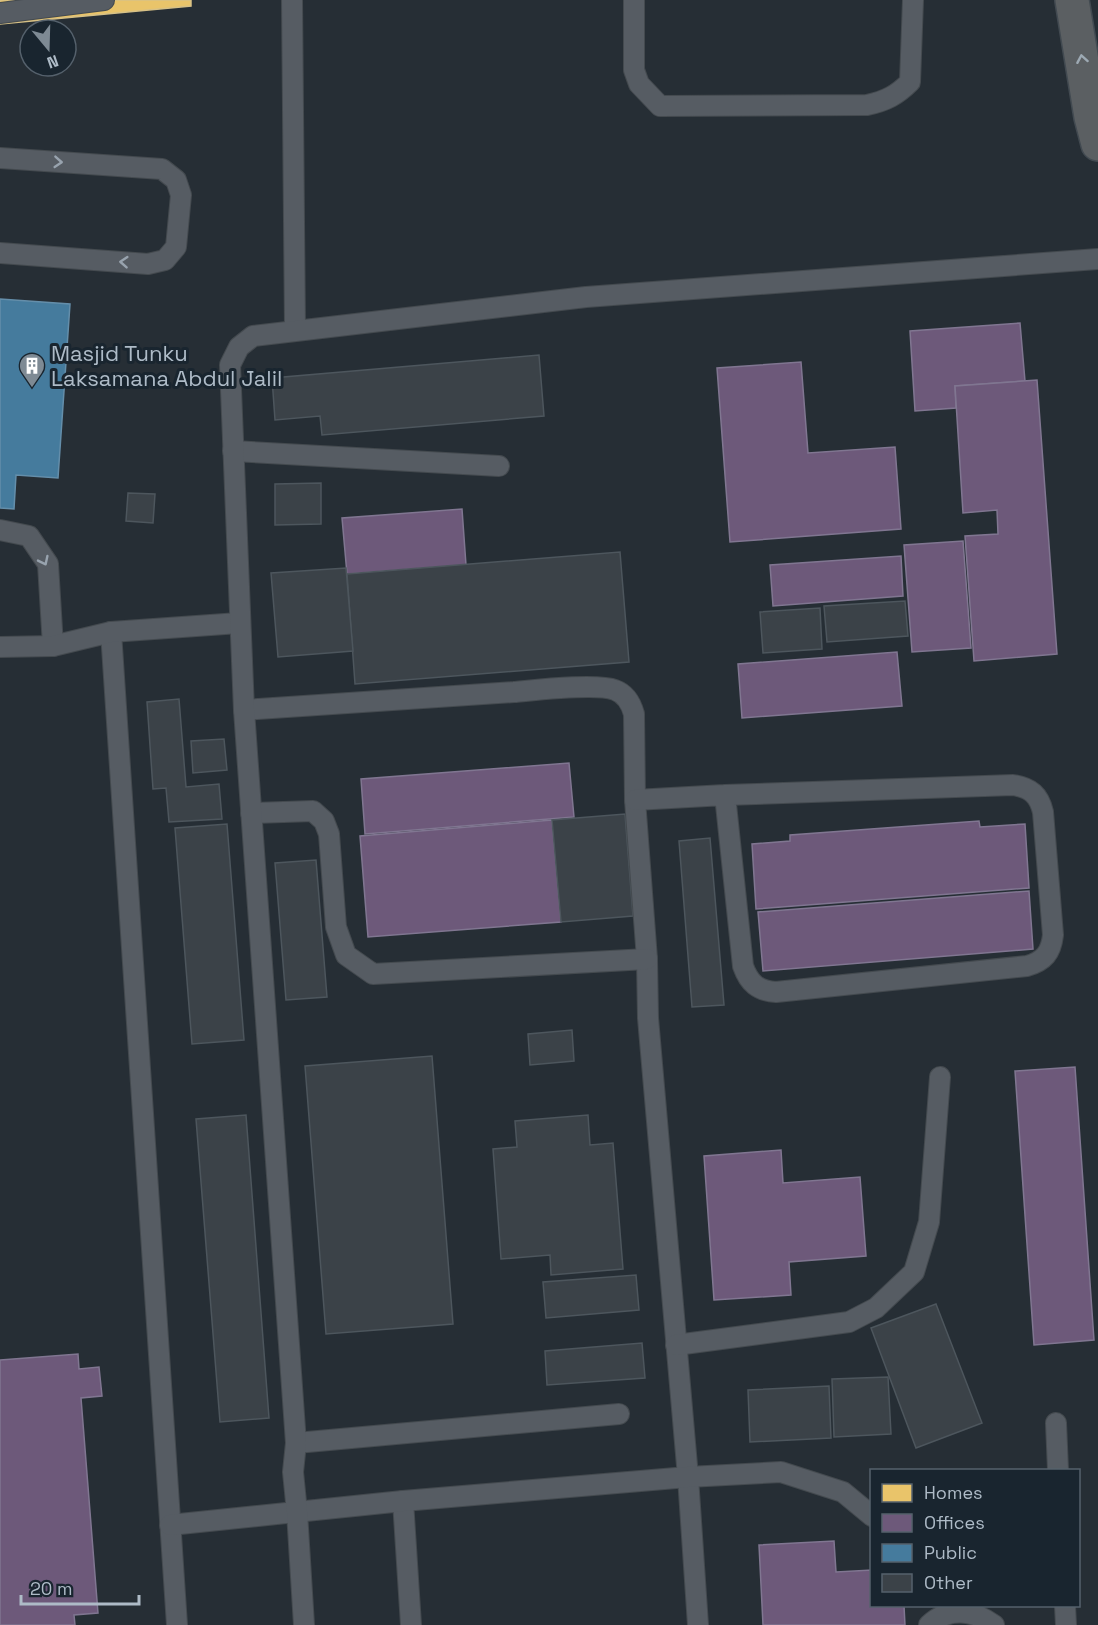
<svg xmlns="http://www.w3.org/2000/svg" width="1098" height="1625" font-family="'Space Grotesk',sans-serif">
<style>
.homes{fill:#e9c46a;stroke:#d7c186;stroke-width:1.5}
.offices{fill:#6d597a;stroke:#807691;stroke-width:1.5}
.public{fill:#457b9d;stroke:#648eaa;stroke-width:1.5}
.building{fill:#3b4248;stroke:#4d565d;stroke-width:1.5}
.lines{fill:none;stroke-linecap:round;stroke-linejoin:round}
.lane-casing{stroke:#444a4f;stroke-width:22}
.highway-casing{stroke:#424a51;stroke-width:36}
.lane{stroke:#565c63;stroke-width:20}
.highway{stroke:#5b5f62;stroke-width:33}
.oneway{stroke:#9da9b3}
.oneway2{stroke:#98a3ae}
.labels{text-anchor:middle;stroke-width:6;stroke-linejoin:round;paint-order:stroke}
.poi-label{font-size:22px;fill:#aebbc7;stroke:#19252f;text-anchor:start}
</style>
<rect width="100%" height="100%" fill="#262e35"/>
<polygon class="homes" points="0,0 191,0 191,6 0,24"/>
<g class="offices">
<polygon points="1020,323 1025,381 955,386 956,408 915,411 910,331"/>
<polygon points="801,362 808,453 895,447 901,529 730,542 717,368"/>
<polygon points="1037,380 1057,654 974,661 965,536 998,534 997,510 963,513 955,386"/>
<polygon points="462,509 466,565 347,574 342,518"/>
<polygon points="963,541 971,648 912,652 904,545"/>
<polygon points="901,556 903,596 773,606 770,565"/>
<polygon points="897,652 902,706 742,718 738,664"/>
<polygon points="569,763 574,817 365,834 361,779"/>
<polygon points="552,820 561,922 368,937 360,836"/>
<polygon points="979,821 980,827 1025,824 1029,888 756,909 752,844 790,841 790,835"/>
<polygon points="1029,891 1033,949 763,971 758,912"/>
<polygon points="1075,1067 1094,1340 1034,1345 1015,1071"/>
<polygon points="781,1150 783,1183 860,1177 866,1256 789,1262 791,1295 714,1300 704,1156"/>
<polygon points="78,1354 79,1369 99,1367 102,1396 81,1398 98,1613 74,1615 75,1625 0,1625 0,1360"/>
<polygon points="834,1541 836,1572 872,1570 872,1606 904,1606 905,1625 763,1625 759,1545"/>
</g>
<polygon class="public" points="0,299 70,304 58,478 16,475 14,509 0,508"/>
<g class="building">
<polygon points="539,355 544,416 322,435 320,416 275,420 272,378"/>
<polygon points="321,483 321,524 275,525 275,484"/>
<polygon points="128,493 155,494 153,523 126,521"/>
<polygon points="620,552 629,662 355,684 347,574"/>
<polygon points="346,568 353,651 278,657 271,573"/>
<polygon points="905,601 908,636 827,642 824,606"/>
<polygon points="820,608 822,649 763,653 760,612"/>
<polygon points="179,699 186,787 219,784 222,819 169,822 166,788 153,789 147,702"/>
<polygon points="224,739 227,770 193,773 191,741"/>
<polygon points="625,814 633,916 561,922 552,820"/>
<polygon points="227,824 244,1040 192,1044 175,828"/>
<polygon points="710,838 724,1005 692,1007 679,841"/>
<polygon points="316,860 327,997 286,1000 275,863"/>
<polygon points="572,1030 574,1061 530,1065 528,1034"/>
<polygon points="432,1056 453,1324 326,1334 305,1066"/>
<polygon points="246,1115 269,1418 220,1422 196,1119"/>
<polygon points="588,1115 590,1145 613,1143 623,1269 551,1275 550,1255 501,1259 493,1149 517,1147 515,1121"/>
<polygon points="636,1275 639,1310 546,1318 543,1282"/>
<polygon points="936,1304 982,1423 916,1448 871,1328"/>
<polygon points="642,1343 645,1378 547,1385 545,1351"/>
<polygon points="888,1377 891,1434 834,1437 832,1379"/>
<polygon points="829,1386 831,1438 750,1442 748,1390"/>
</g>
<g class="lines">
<defs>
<g id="lane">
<polyline points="292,0 295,330"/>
<path d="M634 0V70L639 84 660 106 867 105C886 101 897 95 910 82L913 0"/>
<polyline points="0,13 104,0"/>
<polyline points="0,158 162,169 176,180 181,195 176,247 165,260 148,264 0,253"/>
<polyline points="233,451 499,466"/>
<polyline points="0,530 29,536 48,564 53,646"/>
<polyline points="111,632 177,1625"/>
<polyline points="0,647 53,646 111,632 239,623"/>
<path d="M244 710C334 704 424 698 514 692 536 690 597 683 615 690 626 694 631 703 634 714L635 800 647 959 648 1018 688 1477 698 1625"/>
<path d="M635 800 725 795 1013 785C1031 788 1039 795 1043 812L1053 935C1051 953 1044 961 1027 966L776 992C758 991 749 983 743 966L725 795"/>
<polyline points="251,813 313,811 324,821 329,834 336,927 346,955 373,974 647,959"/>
<polyline points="676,1345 849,1322 876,1308 914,1272 929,1222 940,1077"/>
<polyline points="1056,1423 1058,1470"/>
<polyline points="296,1443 619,1414"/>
<polyline points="403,1501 411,1625"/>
<polyline points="170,1525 403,1501 688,1477 781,1472 843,1492 872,1516"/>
<polyline points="1065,1606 1066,1625"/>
<polyline points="304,1625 297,1512 293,1472 296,1443 244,710 230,365 239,347 253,336 586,297 1098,259"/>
<path d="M929 1625C948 1607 974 1610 994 1625"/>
</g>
<polyline id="highway" points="1072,0 1091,117 1098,144"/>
</defs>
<use href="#lane" class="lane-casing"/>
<use href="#highway" class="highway-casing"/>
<use href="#lane" class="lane"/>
<use href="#highway" class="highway"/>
</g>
<defs><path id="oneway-chevron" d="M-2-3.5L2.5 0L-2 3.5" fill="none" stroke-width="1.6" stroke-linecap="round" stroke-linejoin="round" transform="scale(1.5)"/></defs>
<use class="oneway" href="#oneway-chevron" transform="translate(1082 59) rotate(-100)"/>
<g class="oneway2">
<use href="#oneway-chevron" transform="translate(58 162) rotate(4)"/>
<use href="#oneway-chevron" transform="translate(124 262) rotate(-176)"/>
<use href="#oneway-chevron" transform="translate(44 561) rotate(64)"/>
</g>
<defs>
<symbol id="building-pin" viewBox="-11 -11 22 30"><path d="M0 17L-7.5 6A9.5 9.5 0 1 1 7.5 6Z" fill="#7e8a94" stroke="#19252f"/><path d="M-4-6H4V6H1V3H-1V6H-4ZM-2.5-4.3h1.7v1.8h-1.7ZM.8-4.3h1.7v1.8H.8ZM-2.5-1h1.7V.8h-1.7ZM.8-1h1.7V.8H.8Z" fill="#fff"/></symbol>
</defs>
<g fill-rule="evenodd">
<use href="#building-pin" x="17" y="351" width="30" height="40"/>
</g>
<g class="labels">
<g class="poi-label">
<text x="51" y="361">Masjid Tunku<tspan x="51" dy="25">Laksamana Abdul Jalil</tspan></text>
</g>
</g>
<rect x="870" y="1469" width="210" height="138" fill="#19252f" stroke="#55616c" stroke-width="1.5"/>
<rect x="882" y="1484" width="30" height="18" fill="#e9c46a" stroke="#55616c" stroke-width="1.5"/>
<text x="924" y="1499" font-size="18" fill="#aebbc7">Homes</text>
<rect x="882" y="1514" width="30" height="18" fill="#6d597a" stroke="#55616c" stroke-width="1.5"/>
<text x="924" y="1529" font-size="18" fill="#aebbc7">Offices</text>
<rect x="882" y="1544" width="30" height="18" fill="#457b9d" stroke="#55616c" stroke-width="1.5"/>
<text x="924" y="1559" font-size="18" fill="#aebbc7">Public</text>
<rect x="882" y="1574" width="30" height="18" fill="#3b4248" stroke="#55616c" stroke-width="1.5"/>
<text x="924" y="1589" font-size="18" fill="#aebbc7">Other</text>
<g transform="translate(48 48) rotate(161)"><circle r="28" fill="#19252f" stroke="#55616c" stroke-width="1.5"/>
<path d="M0-4.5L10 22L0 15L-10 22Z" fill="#7e8a94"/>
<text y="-9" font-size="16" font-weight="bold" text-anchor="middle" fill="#aebbc7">N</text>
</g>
<path d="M21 1595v9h118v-9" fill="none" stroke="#aebbc7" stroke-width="3"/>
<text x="30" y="1595" font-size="18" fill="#aebbc7" stroke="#19252f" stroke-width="4.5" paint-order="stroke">20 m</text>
</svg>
